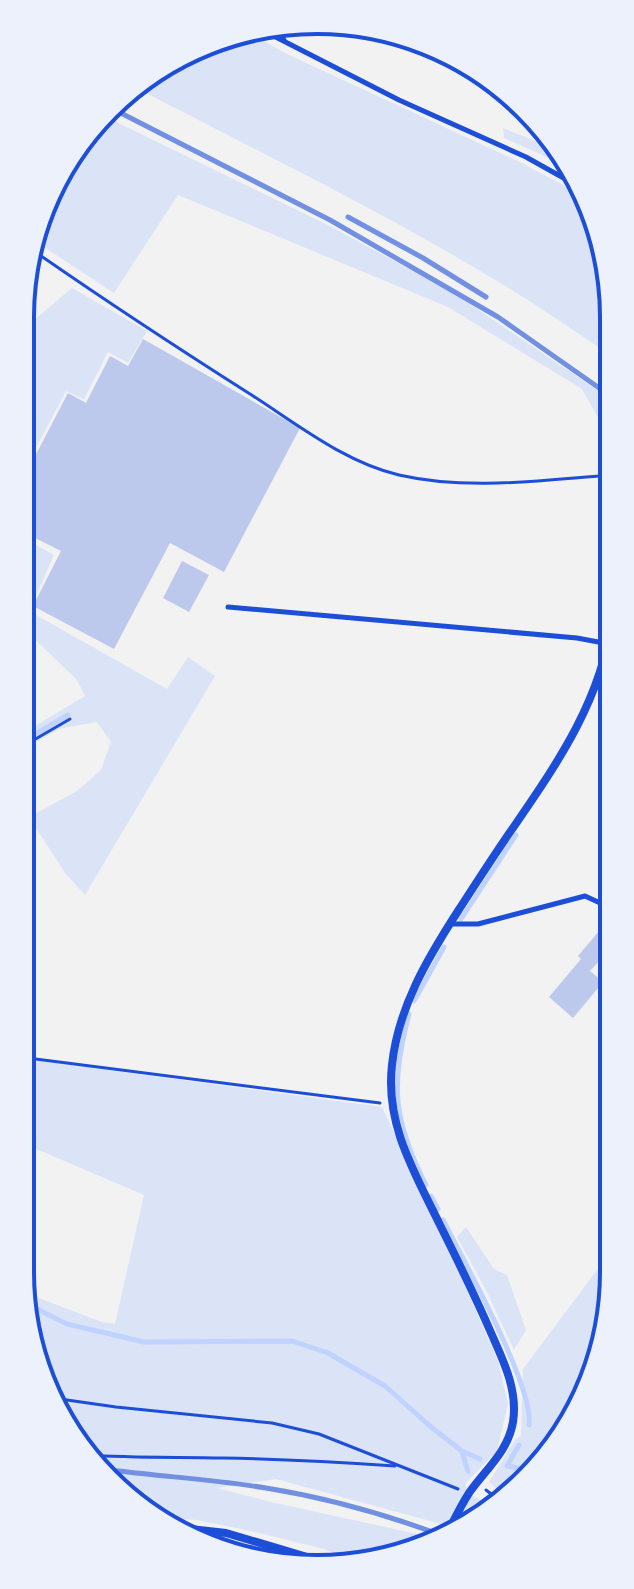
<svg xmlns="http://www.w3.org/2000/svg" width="634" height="1589" font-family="Cabin,sans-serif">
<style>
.green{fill:#dbe4f7}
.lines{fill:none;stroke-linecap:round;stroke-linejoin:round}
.stream{stroke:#bfd3fe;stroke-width:5}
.building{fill:#bdc9ec}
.path{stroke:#1d4ed8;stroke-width:3}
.service{stroke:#1d4ed8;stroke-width:5}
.minor{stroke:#1d4ed8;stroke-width:8}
.rail{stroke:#7290e2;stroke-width:5}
.rim{fill:none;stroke:#1d4ed8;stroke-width:4}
</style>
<rect width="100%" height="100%" fill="#f2f2f2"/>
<g class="green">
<path d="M250 33 287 54 524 164 587 198 611 278 612 357C464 250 298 172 136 88L185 51Z"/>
<polygon points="102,115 326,224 452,292 612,400 612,448 605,430 582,389 448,307 178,195 114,293 33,240 36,222 93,122"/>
<polygon points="503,128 560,151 573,169 504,138"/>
<polygon points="72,288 147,331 128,363 108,352 84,399 66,391 20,478 20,332"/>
<polygon points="20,527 22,528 20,536 54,555 29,611 167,689 188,657 215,676 85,895 65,873 29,817 77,791 101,770 111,742 97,722 59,729 20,751 20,735 85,696 77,680 20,625"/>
<polygon points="20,1058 382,1107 455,1263 498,1361 508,1404 497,1451 465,1484 469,1494 492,1506 466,1529 457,1532 441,1524 276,1479 217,1488 271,1502 422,1535 434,1541 375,1563 359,1564 324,1549 251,1531 197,1520 153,1517 93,1467 36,1368 23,1292 102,1322 115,1324 144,1195 20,1142"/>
<polygon points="466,1227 494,1269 507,1275 526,1330 514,1350 487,1292 457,1237"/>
<polygon points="614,1247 614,1272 598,1367 552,1453 504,1495 489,1482 515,1440 521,1436 523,1369"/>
</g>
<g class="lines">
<g class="stream">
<polyline points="20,743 68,715"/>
<polyline points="461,919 516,835"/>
<polyline points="414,1001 444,947"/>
<path d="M409 1014C391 1085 392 1118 426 1185"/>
<polyline points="431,1196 438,1209"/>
<path d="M443 1220C463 1259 535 1389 529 1425"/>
<polyline points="25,1303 67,1324 144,1342 292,1341 328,1353 385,1386 431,1427 462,1451 480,1459"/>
<polyline points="519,1445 507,1466 523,1469"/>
<polyline points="462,1452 468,1471"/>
</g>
</g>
<g class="building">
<polygon points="143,339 300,428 224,572 170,543 114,649 33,606 61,551 23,532 27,526 20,522 20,485 68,393 86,403 110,356 128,366"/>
<polygon points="182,561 209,575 189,612 163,598"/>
<polygon points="605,924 613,930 613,950 603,962 600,960 590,971 603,982 573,1018 549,997 581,959 578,956"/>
</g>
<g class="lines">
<g class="path">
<path d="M31 249C103 299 176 347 250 394 297 424 344 462 399 475 469 491 542 480 612 475"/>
<polyline points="20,748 70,719"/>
<polyline points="20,1057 380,1103"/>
<polyline points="53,1398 116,1407 272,1423 319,1434 458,1489"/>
<path d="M86 1455C132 1458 177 1457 222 1458 280 1459 337 1462 395 1466"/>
<polyline points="486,1490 499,1500"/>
</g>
<g class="service">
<polyline points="274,27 284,40"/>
<polyline points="262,30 399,100 526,157 585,190"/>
<polyline points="228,607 577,638 609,644"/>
<polyline points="450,924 478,924 585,896 613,909"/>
</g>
<g class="minor">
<polyline points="164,1526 226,1533 334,1565"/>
<path d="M446 1536C453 1522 460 1507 469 1493 485 1470 508 1452 513 1422 518 1391 504 1362 492 1335 476 1298 458 1261 440 1225 415 1173 385 1125 392 1065 398 1008 427 959 458 911 477 882 495 853 515 825 559 761 602 698 612 619"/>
</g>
<g class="rail">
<polyline points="111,108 330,220 498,317 612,397"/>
<polyline points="348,217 423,258 486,297"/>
<path d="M97 1470 119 1471C168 1477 218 1480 266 1488 328 1498 388 1515 446 1537"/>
</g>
</g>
<path d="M0 0H634V1589H0ZM317 34H317A283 283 0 0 1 600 317V1272A283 283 0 0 1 317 1555H317A283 283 0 0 1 34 1272V317A283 283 0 0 1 317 34Z" fill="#edf1fc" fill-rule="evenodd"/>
<path class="rim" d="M317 34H317A283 283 0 0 1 600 317V1272A283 283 0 0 1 317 1555H317A283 283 0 0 1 34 1272V317A283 283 0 0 1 317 34Z"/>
</svg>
